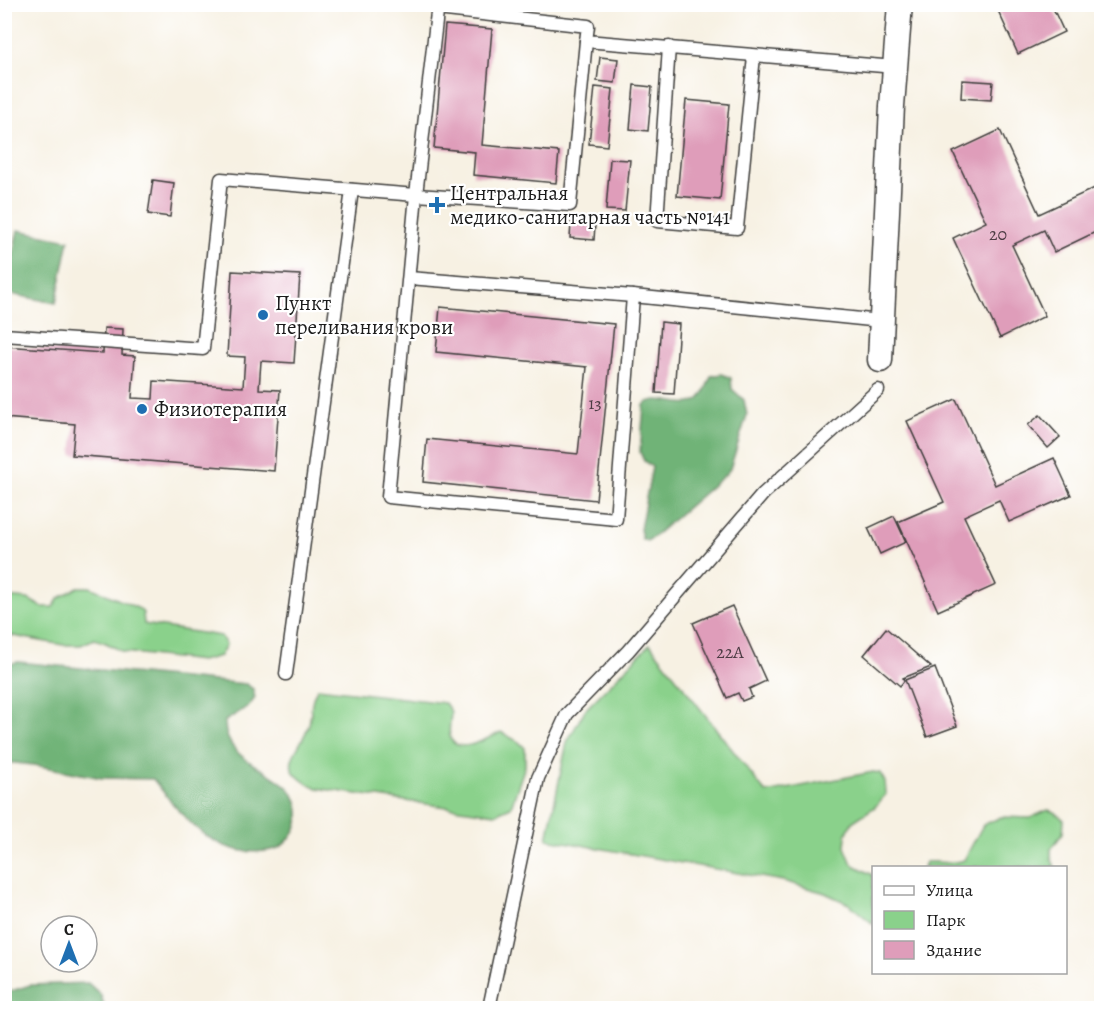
<svg xmlns="http://www.w3.org/2000/svg" width="1106" height="1013" font-family="Alegreya,serif">
<style>
.green{fill:#8ad18b;stroke:#537654;stroke-width:1.5}
.forest{fill:#6fb377;stroke:#46684a;stroke-width:1.5}
.building{fill:#df9dba}
.lines{fill:none;stroke-linecap:round;stroke-linejoin:round}
.service-casing{stroke:#3d3c3a;stroke-width:15}
.minor-casing{stroke:#3d3c3a;stroke-width:27}
.service{stroke:#fff;stroke-width:12}
.minor{stroke:#fff;stroke-width:24}
.poi-dot{fill:#1f6fb2;stroke:#fff;stroke-width:2}
.labels{text-anchor:middle;stroke-width:4.5;stroke-linejoin:round;paint-order:stroke}
.number-label{font-size:18px;fill:#4d3c44}
.poi-label{font-size:21px;fill:#1c1c1c;stroke:#fff;text-anchor:start}
</style>
<rect width="100%" height="100%" fill="#fff"/>
<filter id="ink" filterUnits="userSpaceOnUse"><feTurbulence type="fractalNoise" baseFrequency=".0167" numOctaves="2"/><feDisplacementMap in="SourceGraphic" scale="12" xChannelSelector="R" yChannelSelector="G"/><feConvolveMatrix kernelMatrix="1 2 1 2 8 2 1 2 1" color-interpolation-filters="sRGB"/></filter>
<filter id="wash" filterUnits="userSpaceOnUse"><feTurbulence type="fractalNoise" baseFrequency=".008" numOctaves="4" result="noise"/><feDisplacementMap in="SourceGraphic" scale="24" xChannelSelector="R" yChannelSelector="G"/><feGaussianBlur stdDeviation="1.35" result="paint"/><feColorMatrix in="noise" values="0 0 0 0 0 0 0 0 0 0 0 0 0 0 0 0 0 1.4 0 .05"/><feComposite in="paint" operator="in"/></filter>
<g filter="url(#wash)">
<rect width="100%" height="100%" fill="#f7f1e3"/>
<g class="green">
<polygon points="78,587 90,587 140,609 143,613 144,624 221,636 226,645 220,656 201,661 123,652 106,643 94,639 81,645 63,645 8,635 5,631 5,597 28,599 42,607 53,607 59,598"/>
<polygon points="650,644 766,793 873,772 880,773 885,782 886,794 875,807 852,822 846,835 845,847 852,864 873,875 873,924 849,904 825,893 783,881 547,839 567,742 585,710"/>
<path d="M318 688 445 703 451 712C451 719 448 730 450 736 455 758 490 737 501 732L519 742 525 748V766L511 807 495 814 316 788C271 767 300 754 309 724 312 712 310 698 318 688Z"/>
<path d="M1048 810 1055 812 1064 820 1063 833 1051 849V858L1055 867H923L925 862C939 861 950 865 964 860L983 825 1001 817 1030 818Z"/>
</g>
<g class="forest">
<polygon points="18,230 69,240 56,303 5,293"/>
<path d="M722 374 731 378 732 389 744 400 747 415 730 469 726 474 652 538 647 541 642 539 640 529 652 467 644 461 640 452 644 405C659 391 686 413 700 398 705 393 708 383 711 376Z"/>
<path d="M18 662 246 684 253 689 255 698 249 706 225 721C223 773 303 768 299 817 298 831 285 848 272 850 215 861 184 818 153 779L102 778 34 765 5 762V665Z"/>
<polygon points="88,983 101,995 105,1008 5,1008 5,993 30,985"/>
</g>
<g id="blocks">
<g class="building">
<polygon points="995,4 1051,4 1064,32 1018,54"/>
<polygon points="445,25 492,29 482,145 559,152 556,183 473,175 475,152 434,148"/>
<polygon points="600,57 618,59 615,83 597,81"/>
<polygon points="962,80 993,82 991,100 961,98"/>
<polygon points="634,85 652,87 648,131 630,129"/>
<polygon points="595,87 613,89 607,146 589,144"/>
<polygon points="686,100 729,104 720,200 677,196"/>
<polygon points="1000,130 1039,214 1099,186 1102,192 1102,229 1054,252 1044,230 1012,245 1045,316 1000,338 953,238 986,222 953,152"/>
<polygon points="610,159 630,160 625,211 606,210"/>
<polygon points="153,180 174,183 170,217 148,214"/>
<polygon points="571,223 595,225 594,240 570,238"/>
<polygon points="232,271 300,275 294,363 261,361 259,389 280,390 274,471 72,455 75,424 4,418 4,346 103,353 104,328 123,329 122,355 135,356 132,398 153,399 154,381 243,387 245,357 227,356"/>
<polygon points="440,307 614,324 596,500 423,482 427,439 578,454 587,367 436,352"/>
<polygon points="661,322 679,324 674,394 656,393"/>
<polygon points="956,399 995,485 1054,458 1071,495 1009,522 999,500 964,516 996,585 938,611 898,522 944,502 907,421"/>
<polygon points="1040,415 1060,437 1048,448 1028,425"/>
<polygon points="894,516 906,542 880,554 868,528"/>
<polygon points="732,606 766,681 749,689 752,697 742,701 738,693 727,698 693,623"/>
<polygon points="886,628 931,667 903,678 904,681 900,686 864,655"/>
<polygon points="935,668 957,726 927,737 905,680"/>
</g>
</g>
</g>
<g filter="url(#ink)">
<use href="#blocks" fill-opacity="0" stroke="#3d3c3a" stroke-width="1.5"/>
<g class="lines">
<defs>
<g id="service">
<polyline points="438,4 416,195 388,497 616,519 633,296"/>
<polyline points="437,9 588,26 586,41 895,67"/>
<polyline points="669,47 657,221 737,228 754,56"/>
<polyline points="409,278 633,296 881,321"/>
<polyline points="4,335 203,349 221,179 416,195 570,205 586,41"/>
<polyline points="286,674 352,190"/>
<polyline points="489,1008 538,778 567,714 628,651 763,494 878,390"/>
</g>
<polyline id="minor" points="880,360 892,106 900,4"/>
</defs>
<use href="#service" class="service-casing"/>
<use href="#minor" class="minor-casing"/>
<use href="#service" class="service"/>
<use href="#minor" class="minor"/>
</g>
</g>
<g class="poi-dot">
<path d="M434 196h6v6h6v6h-6v6h-6v-6h-6v-6h6z"/>
<circle cx="263" cy="315" r="6"/>
<circle cx="142" cy="409" r="6"/>
</g>
<g class="labels">
<g class="number-label">
<text x="998" y="240">20</text>
<text x="595" y="409">13</text>
<text x="730" y="658">22А</text>
</g>
<g class="poi-label">
<text x="450" y="200">Центральная<tspan x="450" dy="24">медико-санитарная часть №141</tspan></text>
<text x="275" y="310">Пункт<tspan x="275" dy="24">переливания крови</tspan></text>
<text x="154" y="416">Физиотерапия</text>
</g>
</g>
<rect width="1106" height="1013" fill="none" stroke="#fff" stroke-width="24"/>
<rect x="872" y="866" width="195" height="108" fill="#ffffff" stroke="#a4a4a4" stroke-width="1.5"/>
<rect x="884" y="886" width="30" height="9" fill="#ffffff" stroke="#a4a4a4" stroke-width="1.5"/>
<text x="926" y="896" font-size="18" fill="#1c1c1c">Улица</text>
<rect x="884" y="911" width="30" height="18" fill="#8ad18b" stroke="#a4a4a4" stroke-width="1.5"/>
<text x="926" y="926" font-size="18" fill="#1c1c1c">Парк</text>
<rect x="884" y="941" width="30" height="18" fill="#df9dba" stroke="#a4a4a4" stroke-width="1.5"/>
<text x="926" y="956" font-size="18" fill="#1c1c1c">Здание</text>
<g transform="translate(69 944)"><circle r="28" fill="#ffffff" stroke="#a4a4a4" stroke-width="1.5"/>
<path d="M0-4.5L10 22L0 15L-10 22Z" fill="#1f6fb2"/>
<text y="-9" font-size="16" font-weight="bold" text-anchor="middle" fill="#1c1c1c">С</text>
</g>
</svg>
